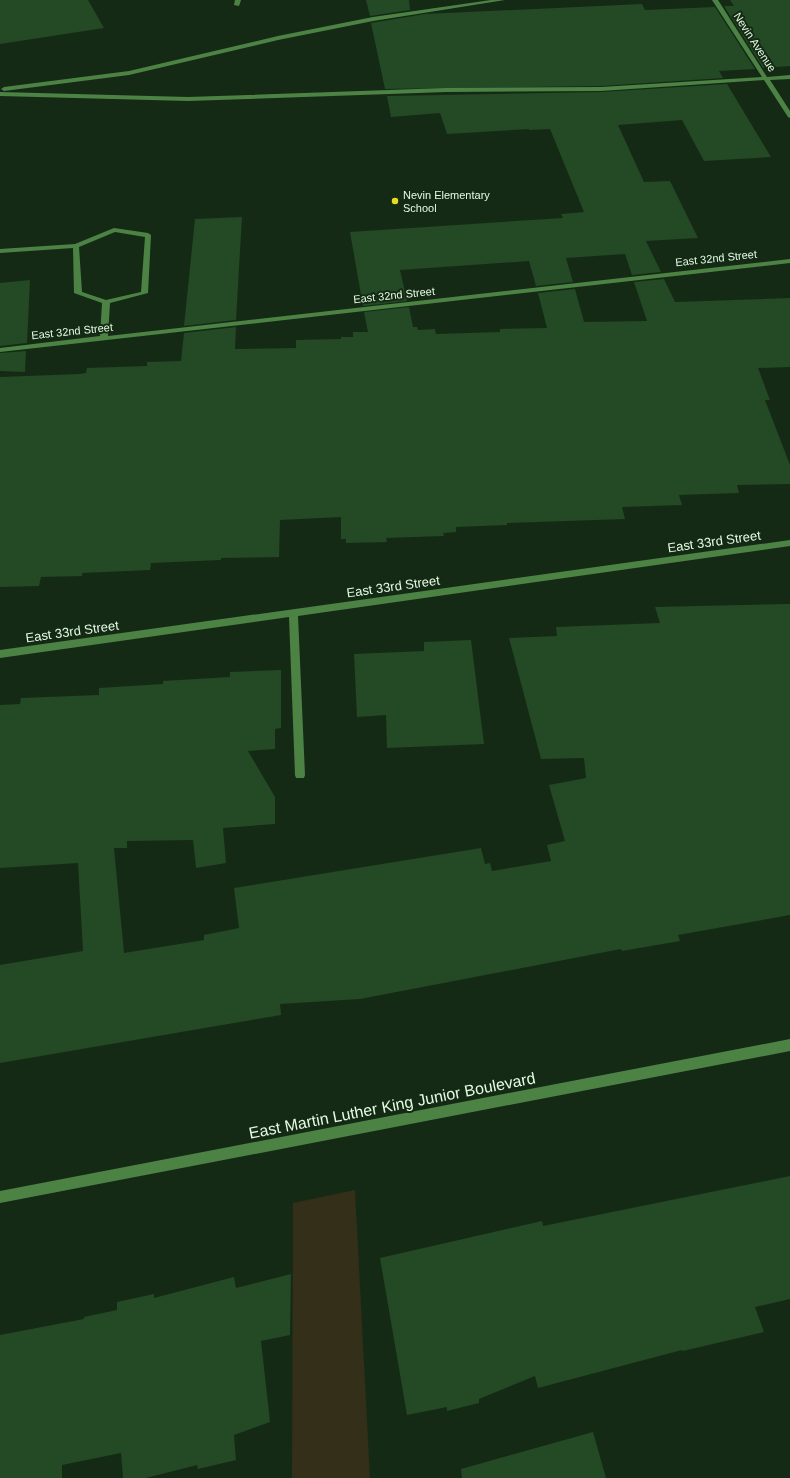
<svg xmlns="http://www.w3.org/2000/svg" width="790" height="1478" font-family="Arial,sans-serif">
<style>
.green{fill:#332f18}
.building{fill:#234925}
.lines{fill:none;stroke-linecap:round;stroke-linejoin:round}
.minor{fill:#4c8345;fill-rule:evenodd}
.poi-dot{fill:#e5dd24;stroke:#152a15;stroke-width:1.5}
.labels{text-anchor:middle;stroke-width:4;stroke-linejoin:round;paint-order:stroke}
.far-street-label{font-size:11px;fill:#e2fbe1;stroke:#152a15}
.far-poi-label{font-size:11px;fill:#e2fbe1;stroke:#152a15;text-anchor:start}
.street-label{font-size:13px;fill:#e2fbe1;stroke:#152a15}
.near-street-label{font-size:16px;fill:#e2fbe1;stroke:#152a15}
</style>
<rect width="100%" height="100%" fill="#152a15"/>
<polygon class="green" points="355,1190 370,1478 292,1478 293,1203"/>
<g class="building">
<polygon points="0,0 88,0 104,28 0,44"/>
<polygon points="366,0 409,0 410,10 370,16"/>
<polygon points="730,0 790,0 790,66 763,68 724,6 734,6"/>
<polygon points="642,4 645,10 715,7 755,69 719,71 723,78 601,86 385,89 371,23 425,14"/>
<polygon points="727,84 771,157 704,161 682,120 618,125 644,182 670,181 698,238 646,241 661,272 632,275 625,254 566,258 573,282 536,286 529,261 400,270 407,301 363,306 350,232 563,218 561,214 584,212 550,129 529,130 529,129 447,134 440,113 391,117 387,96 601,92"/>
<polygon points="242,217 236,320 184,326 195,219"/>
<polygon points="664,279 675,302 790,298 790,367 758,368 770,400 765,400 790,465 790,484 737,485 739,493 679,495 682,505 622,507 625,519 507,523 507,525 456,527 456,532 443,533 444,536 386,538 387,542 346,543 346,539 341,539 341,517 280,520 279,557 221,558 221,560 151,563 150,570 82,573 82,576 41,577 39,586 0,587 0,377 80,374 86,373 87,368 147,366 147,362 181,361 184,333 236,327 235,349 296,348 296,340 341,339 341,337 353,337 353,332 368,332 364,312 409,307 413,327 417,327 418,330 435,329 436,334 500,332 500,329 547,328 538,293 575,289 584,322 647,321 634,282"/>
<polygon points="30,280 27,343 0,346 0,283"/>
<polygon points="26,351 25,372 0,371 0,353"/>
<polygon points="790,604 790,915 678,935 680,941 622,951 621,949 360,999 280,1004 281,1015 0,1063 0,965 83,951 78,863 0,868 0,705 20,704 21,698 99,695 99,688 163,684 163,681 230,677 230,672 281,670 281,728 275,729 275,749 248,751 275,797 275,824 223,828 226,863 196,868 193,840 127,841 127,848 114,848 124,953 204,940 204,935 239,928 234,888 481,848 485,864 490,863 492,871 551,861 547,845 565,841 549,785 586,778 584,758 541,759 509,638 557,636 556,627 660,623 655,607"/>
<polygon points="471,640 484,744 387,748 386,715 357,717 354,654 424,651 424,642"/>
<polygon points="790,1176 790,1299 755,1307 764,1332 683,1351 682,1350 538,1388 535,1376 479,1399 479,1403 447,1411 447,1407 407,1415 380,1258 542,1221 543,1226"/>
<polygon points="291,1274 290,1335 261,1341 270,1422 234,1435 236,1460 198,1469 197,1465 146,1478 123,1478 121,1453 62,1465 62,1478 0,1478 0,1335 84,1319 84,1317 117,1310 117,1302 154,1294 154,1298 234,1277 236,1288"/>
<polygon points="593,1432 606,1478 462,1478 461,1469"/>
</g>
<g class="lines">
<g class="minor">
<polygon points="235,0 241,0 239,6 234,5"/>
<polygon points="491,0 505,0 373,21 278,40 129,75 4,91 1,89 4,87 129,71 278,36 373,17"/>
<polygon points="712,0 718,0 767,77 790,75 790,79 770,80 790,111 790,118 788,117 764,80 601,91 446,92 188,101 0,96 0,92 188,97 446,88 601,87 762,77"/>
<path d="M114 228 148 233 151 235 148 293 110 303 108 336 790 259V263L0 352V348L100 336 102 303 74 293 73 248 0 253V249L75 244ZM115 232 145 237 141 292 106 300 82 292 79 247Z"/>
<polygon points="790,540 790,546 298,616 305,775 304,778 296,778 295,775 289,617 0,658 0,650"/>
<polygon points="790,1039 790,1051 0,1203 0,1191"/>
</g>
</g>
<circle class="poi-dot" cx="395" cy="201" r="4"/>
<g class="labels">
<g class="far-street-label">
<text transform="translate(755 42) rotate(57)" y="4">Nevin Avenue</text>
<text transform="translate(716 258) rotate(-6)" y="4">East 32nd Street</text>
<text transform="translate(394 295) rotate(-6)" y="4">East 32nd Street</text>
<text transform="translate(72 331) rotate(-6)" y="4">East 32nd Street</text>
</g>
<g class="far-poi-label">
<text x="403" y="199">Nevin Elementary<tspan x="403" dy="13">School</tspan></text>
</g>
<g class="street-label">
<text transform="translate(714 541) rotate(-8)" y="5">East 33rd Street</text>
<text transform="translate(393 586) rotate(-8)" y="5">East 33rd Street</text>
<text transform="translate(72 631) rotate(-8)" y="5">East 33rd Street</text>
</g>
<g class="near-street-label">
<text transform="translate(392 1105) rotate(-11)" y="6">East Martin Luther King Junior Boulevard</text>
</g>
</g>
</svg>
